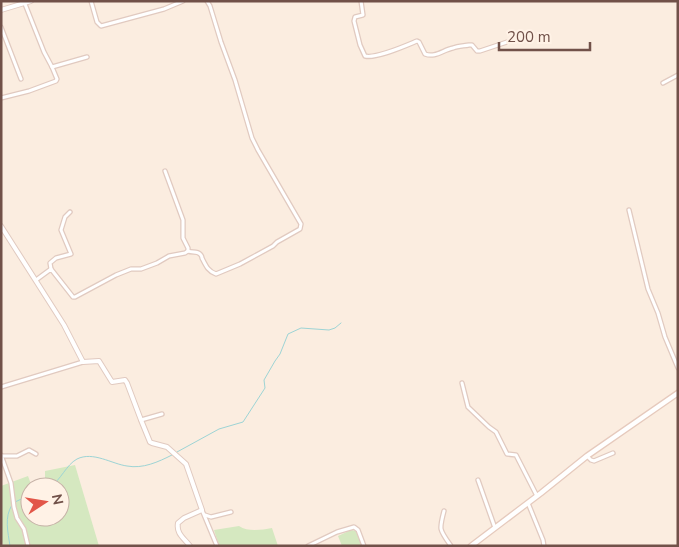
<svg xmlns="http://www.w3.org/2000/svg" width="679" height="547" font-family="'Nunito Sans',sans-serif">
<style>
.green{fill:#d5e8c0}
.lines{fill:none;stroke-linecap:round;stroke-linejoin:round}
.stream{stroke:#9dd4d5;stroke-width:1}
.minor-casing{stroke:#e1cac0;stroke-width:5.5}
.tertiary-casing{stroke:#e1cac0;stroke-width:6}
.secondary-casing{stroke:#e6cabd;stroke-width:7}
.minor{stroke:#fff;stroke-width:3}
.tertiary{stroke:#fff;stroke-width:4}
.secondary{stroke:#fff;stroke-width:4.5}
</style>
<rect width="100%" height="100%" fill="#fbede0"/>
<g class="green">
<polygon points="75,465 99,546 3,546 1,537 1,486 28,476 32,487 30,487 30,517 60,517 60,487 36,487 45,483 45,471"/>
<path d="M239 526C248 532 261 530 272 528L278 546H219L214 530Z"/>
<polygon points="351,530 357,531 363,546 342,546 338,536"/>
</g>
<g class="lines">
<g class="stream">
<polyline points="177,452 219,429 243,422 265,388 264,380 275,361 280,354 288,334 301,328 329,330 335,328 341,323"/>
<path d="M50 487C61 480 66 465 77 459 93 451 112 464 127 466 143 469 158 462 172 455"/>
<polyline points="15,502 30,495"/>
<path d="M10 546C8 532 4 517 12 505"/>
</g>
<defs>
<g id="minor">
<polyline points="91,1 97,22 101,26 164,9 183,1"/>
<path d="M361 1 363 15 355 17 354 21 360 45 365 56C376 59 405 46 417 41L419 42 425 54C435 58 443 50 453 48 458 46 464 46 469 45H472L477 51H480L507 42"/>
<polyline points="25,4 44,52 52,67"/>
<polyline points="1,27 21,79"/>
<polyline points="663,83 678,75"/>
<polyline points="1,98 29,91 56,81 57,79 52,67 87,57"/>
<polyline points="165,171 183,220 183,238 188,248 188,251"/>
<polyline points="629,210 648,289 658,313 665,337 678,368"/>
<polyline points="51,269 50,263 56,258 71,254 61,230 65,217 70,212"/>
<path d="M36 280 51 269 73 297H75L116 275 131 269H141L157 263 169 256 185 253 188 251C192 253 197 251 200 254 201 255 202 257 202 258 206 266 208 271 216 274L240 264 273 246 277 242 300 229 301 224 258 150 252 138 235 80 221 42 210 6 207 1"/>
<polyline points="462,383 468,407 489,427 496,432 507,454 516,455 537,496"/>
<polyline points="1,387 83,362"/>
<polyline points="141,420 162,414"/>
<polyline points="1,455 11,483 14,507 17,518 24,529 28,546"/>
<polyline points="2,456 17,456 29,450 36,454"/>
<polyline points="587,456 591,460 594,461 613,453"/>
<polyline points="478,480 495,528"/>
<polyline points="528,503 543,540 544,546"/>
<polyline points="202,510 217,546"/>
<path d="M444 511C439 530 439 529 451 546"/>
<polyline points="205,515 211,517 231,512"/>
<polyline points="308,546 337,532 354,527 358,530 364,546"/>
</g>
<g id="tertiary">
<polyline points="1,10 31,1"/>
<path d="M1 226 64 325 83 362 99 361 112 382 125 380 127 383 141 420 150 442 152 443 167 447 186 464 202 510 184 518 178 523C176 534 184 538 190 546"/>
</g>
<polyline id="secondary" points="471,546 541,493 587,456 678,393"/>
</defs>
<use href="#minor" class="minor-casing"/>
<use href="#tertiary" class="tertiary-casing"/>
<use href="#secondary" class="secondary-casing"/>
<use href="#minor" class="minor"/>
<use href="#tertiary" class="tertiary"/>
<use href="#secondary" class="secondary"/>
</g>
<rect width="679" height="547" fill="none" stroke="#715149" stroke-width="5"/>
<g transform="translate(45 502) rotate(78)"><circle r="24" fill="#fff2e6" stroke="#c6b2a7"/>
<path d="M0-4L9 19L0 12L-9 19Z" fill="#e25648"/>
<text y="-8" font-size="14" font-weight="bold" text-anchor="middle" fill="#715149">N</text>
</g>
<path d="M499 42v8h91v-8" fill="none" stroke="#715149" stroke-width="2.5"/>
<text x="507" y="42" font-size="15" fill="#715149" stroke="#fff2e6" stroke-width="4" paint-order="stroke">200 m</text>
</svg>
